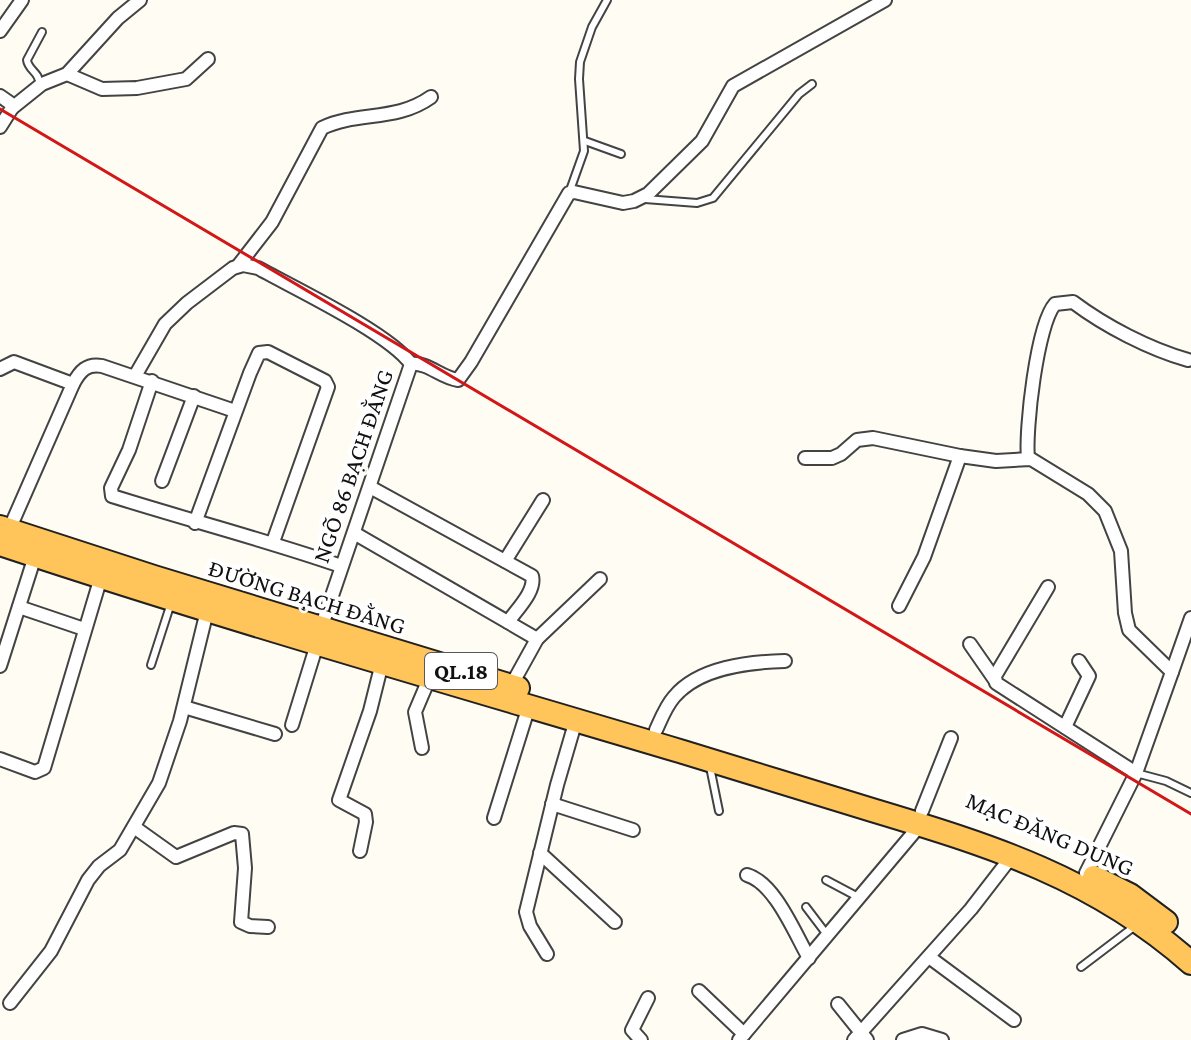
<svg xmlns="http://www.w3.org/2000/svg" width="1191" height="1040" font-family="'Crimson Pro',serif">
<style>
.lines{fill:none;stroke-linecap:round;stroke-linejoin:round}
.service-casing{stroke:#434343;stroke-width:10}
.minor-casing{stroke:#434343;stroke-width:16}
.trunk-casing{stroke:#212121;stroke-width:26}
.service{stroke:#fff;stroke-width:6}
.minor{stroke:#fff;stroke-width:12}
.trunk{stroke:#ffc45a;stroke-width:22}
.rail{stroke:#d21718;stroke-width:3}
.labels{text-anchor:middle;stroke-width:8;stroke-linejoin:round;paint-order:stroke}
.shield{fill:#fff;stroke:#585858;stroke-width:2}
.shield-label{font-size:22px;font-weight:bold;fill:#101010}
.street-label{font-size:24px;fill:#101010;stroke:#fff}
</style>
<rect width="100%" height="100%" fill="#fffdf3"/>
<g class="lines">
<defs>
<g id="service">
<path d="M39 83C40 73 28 70 27 60L42 32"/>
<polyline points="585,141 621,154"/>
<polyline points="569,193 584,151 579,79 580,62 592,27 607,0"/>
<polyline points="645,199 697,203 713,198 799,94 812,84"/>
<polyline points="151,665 171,603"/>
<polyline points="710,767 719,811"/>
<polyline points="1136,773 1166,781 1191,793"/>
<polyline points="826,880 858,897"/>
<polyline points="806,907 828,936"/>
<polyline points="1081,967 1135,926"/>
</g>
<g id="minor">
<polyline points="0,31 22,0"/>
<polyline points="67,74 102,89 137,88 186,79 208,59"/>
<polyline points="0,96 10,103 12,108 0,127"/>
<polyline points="12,108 42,84 67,74 118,18 140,0"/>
<path d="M238 266 272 222 322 128C358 111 396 122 431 97"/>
<polyline points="0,369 14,362 73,384"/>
<path d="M135 376 165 324 187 303 233 268 243 265 258 268C294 288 389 333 411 364 428 362 441 378 458 380L471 362 569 193 574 192 623 203 634 201 648 194 702 141 733 86 885 0"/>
<path d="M152 381 129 450 111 488 112 496C188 520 266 540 341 566"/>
<polyline points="805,458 832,458 841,454 857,440 873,438 960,456"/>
<path d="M1028 459C1025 430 1037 324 1055 304L1073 302C1105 326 1149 349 1188 360"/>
<polyline points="162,481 194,396"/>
<path d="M370 487 532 576C536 591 517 609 508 622"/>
<polyline points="195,523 250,373 259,353 268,352 325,381 328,387 273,542"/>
<path d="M9 530 73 384C80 371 87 363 102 366L235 411"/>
<polyline points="354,533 537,639"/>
<polyline points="505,561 543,500"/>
<polyline points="1048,587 995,676 996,683 1136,773"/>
<polyline points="899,606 924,557 960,456 996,461 1031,459 1088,494 1105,511 1121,551 1125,613 1129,630 1172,672 1136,773 1086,873"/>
<polyline points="19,607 84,629"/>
<polyline points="321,628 411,364"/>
<polyline points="970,644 995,680"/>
<polyline points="0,666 35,556"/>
<polyline points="1172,672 1191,618"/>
<polyline points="511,686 537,639 600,579"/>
<polyline points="184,707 275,734"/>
<polyline points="292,725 317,644"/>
<polyline points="1065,727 1089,676 1079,661"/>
<path d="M656 730C661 719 666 706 674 697 699 667 749 662 785 661"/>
<polyline points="422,748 415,712 429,679"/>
<polyline points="0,759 35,772 44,768 101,577"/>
<polyline points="552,804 633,830"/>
<polyline points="922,811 951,738"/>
<polyline points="494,818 529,706"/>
<polyline points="134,827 176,857 234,833 242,834 245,868 241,922 250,926 268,927"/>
<polyline points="360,851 366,822 365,814 339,800 370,711 382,663"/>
<polyline points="540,853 615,922"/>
<path d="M747 875C775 883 795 934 809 958"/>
<polyline points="547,954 530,926 526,912 557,785 576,720"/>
<polyline points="929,957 1014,1020"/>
<polyline points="699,991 744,1034"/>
<polyline points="10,1003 51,951 88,880 99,866 120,850 159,783 180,721 207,611"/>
<polyline points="838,1004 867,1040"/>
<polyline points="641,1040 632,1030 648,998"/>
<polyline points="739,1040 921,824"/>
<polyline points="854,1040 971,909 1012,856"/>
<polyline points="903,1040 922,1034 942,1040"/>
</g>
<g id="trunk">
<polyline points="0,527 154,577 518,688"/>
<path d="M0 544C226 619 455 684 683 752 746 771 809 791 872 810 992 846 1095 878 1191 963"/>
<polyline points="1094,877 1130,895 1166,922"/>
</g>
</defs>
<use href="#service" class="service-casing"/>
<use href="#minor" class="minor-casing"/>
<use href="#trunk" class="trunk-casing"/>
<use href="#service" class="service"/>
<use href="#minor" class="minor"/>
<use href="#trunk" class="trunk"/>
<polyline class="rail" points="0,109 1191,814"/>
</g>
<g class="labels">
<rect class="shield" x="425" y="653" width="72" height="36" rx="6"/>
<g class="shield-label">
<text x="461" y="679">QL.18</text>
</g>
<g class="street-label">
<text transform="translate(353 466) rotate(-71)" y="8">NGÕ 86 BẠCH ĐẰNG</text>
<text transform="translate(307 597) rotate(17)" y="8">ĐƯỜNG BẠCH ĐẰNG</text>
<text transform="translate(1050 834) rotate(23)" y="8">MẠC ĐĂNG DUNG</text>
</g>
</g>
</svg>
